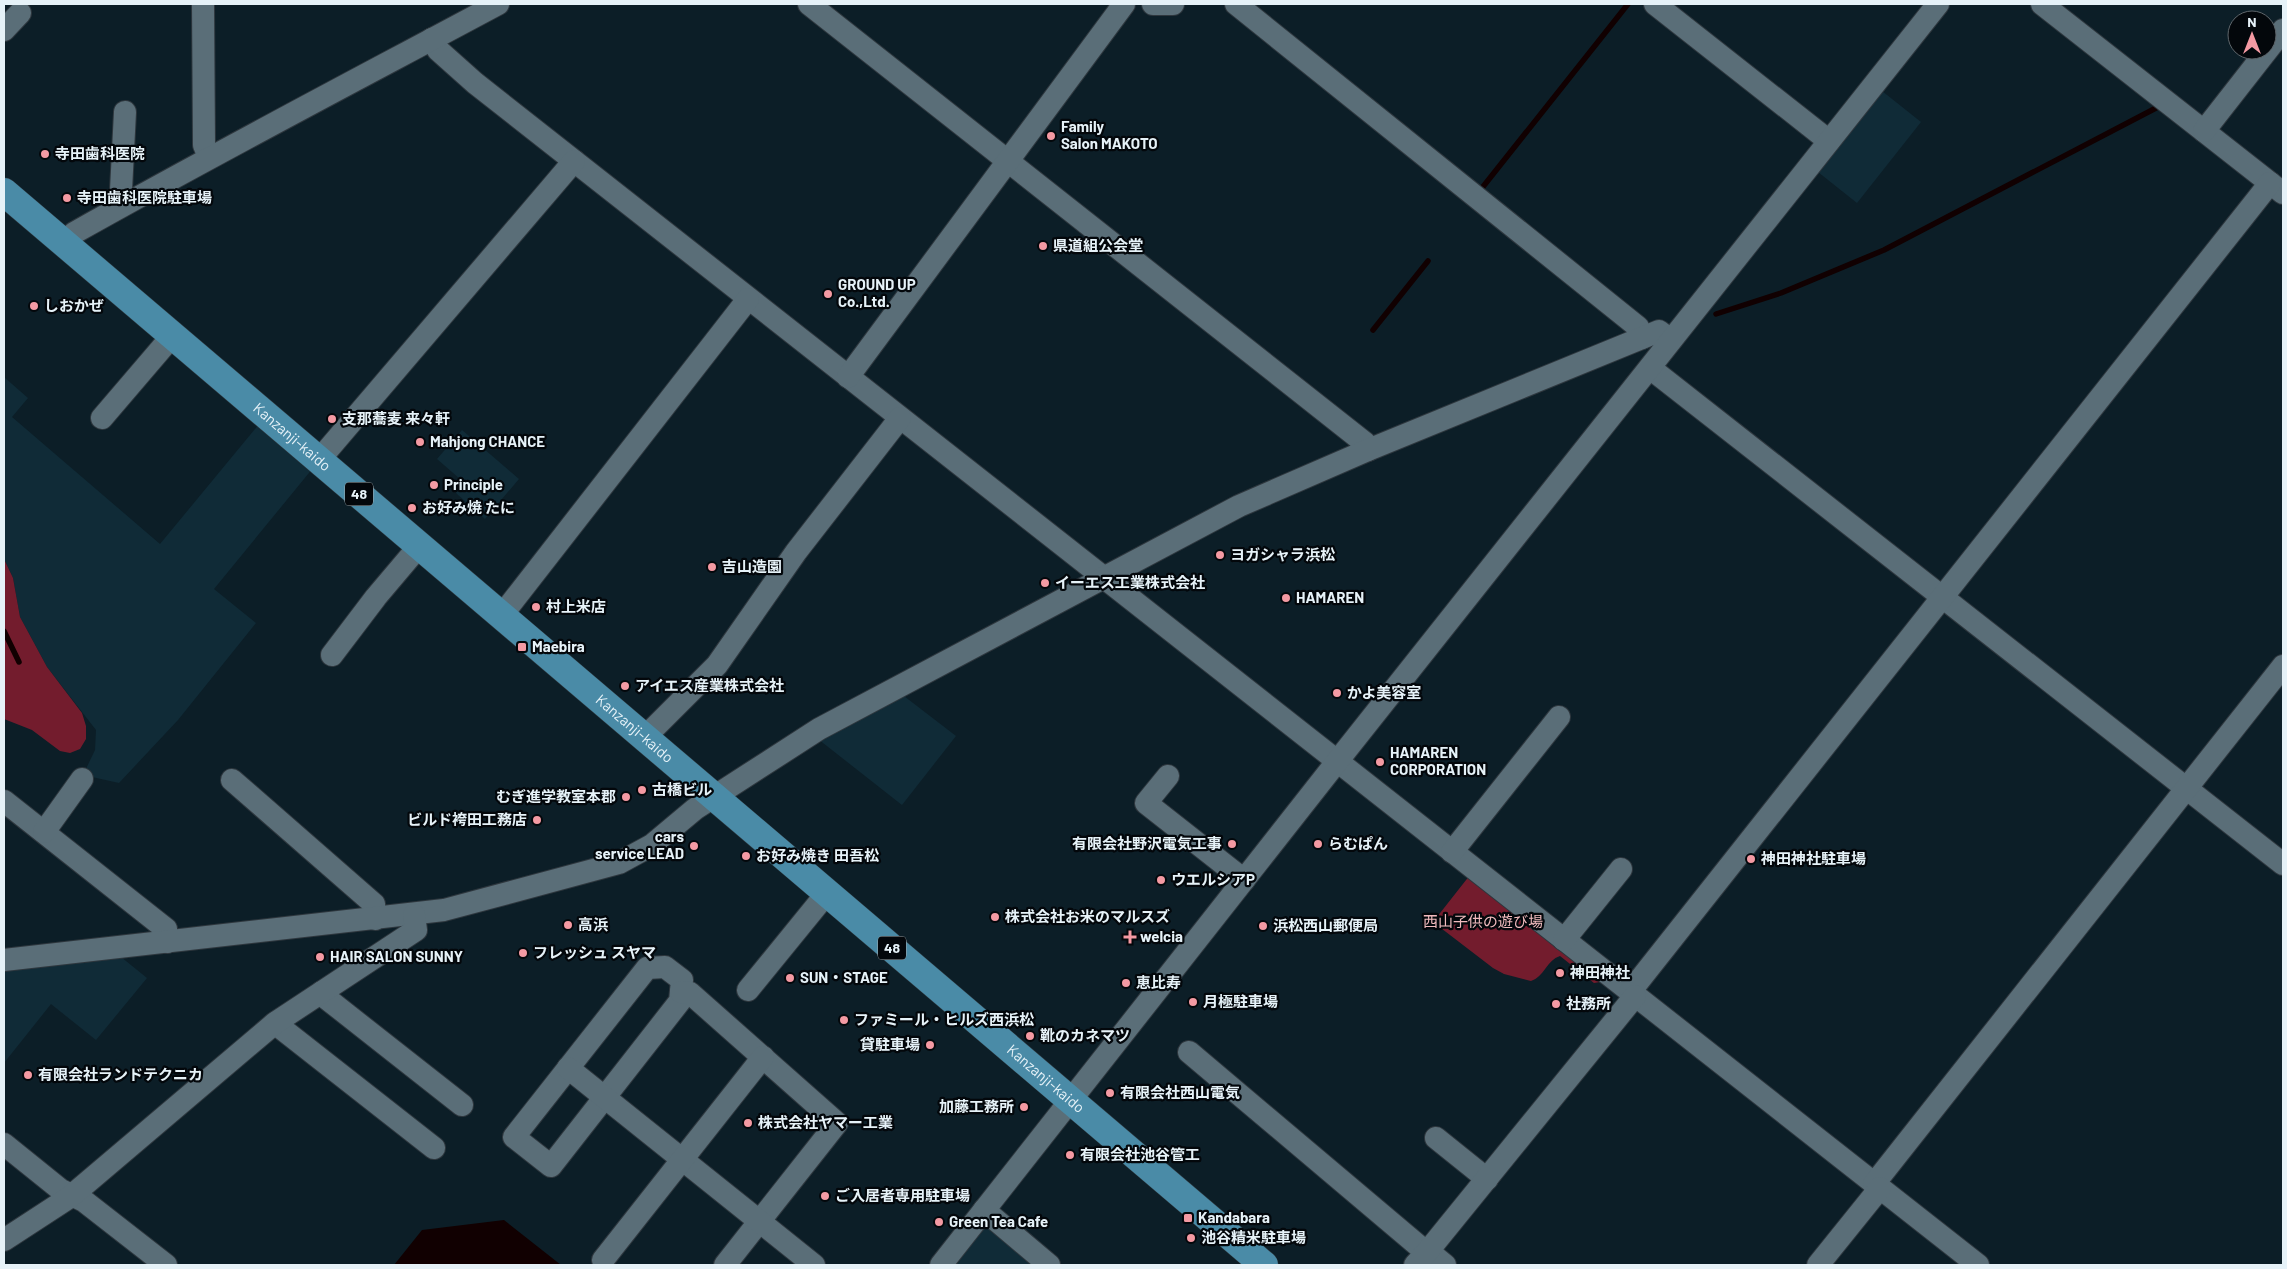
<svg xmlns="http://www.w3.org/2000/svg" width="2287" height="1269" font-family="Barlow,'Noto Sans JP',sans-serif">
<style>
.built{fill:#102b37}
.green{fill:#731c2d}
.water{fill:#110001}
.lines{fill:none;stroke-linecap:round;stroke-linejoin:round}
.stream{stroke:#110001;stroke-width:5.5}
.minor-casing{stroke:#2e373e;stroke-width:24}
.major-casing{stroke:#2e373e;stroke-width:29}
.minor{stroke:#5a6e78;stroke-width:22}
.major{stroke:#4a8ba7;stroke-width:28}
.poi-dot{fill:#f49aa3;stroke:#03070b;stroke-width:2}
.labels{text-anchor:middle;stroke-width:4.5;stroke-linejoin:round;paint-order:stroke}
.shield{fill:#03070b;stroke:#a2acb1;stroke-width:1}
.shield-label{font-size:14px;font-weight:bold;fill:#e6f2f8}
.poi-label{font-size:15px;font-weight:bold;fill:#e6f2f8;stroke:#03070b;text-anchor:start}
.street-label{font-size:15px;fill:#e6f2f8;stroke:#03070b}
.park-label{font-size:15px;fill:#f1bbbe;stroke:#03070b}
</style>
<rect width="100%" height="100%" fill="#0c1e27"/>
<g class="built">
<polygon points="1882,91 1921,122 1857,203 1818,172"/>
<polygon points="4,377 28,398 12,417 160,544 260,423 313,468 214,589 256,623 178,720 119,783 83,775 95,750 96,730 47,667 20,617 13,578 4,559"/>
<polygon points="462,430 519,479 485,519 457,494 453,488 460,479 437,459"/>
<polygon points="900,693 956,736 902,805 818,739"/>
<polygon points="121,957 147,978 96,1040 51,1004 4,1063 4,970"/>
<polygon points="988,1223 1042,1265 955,1265"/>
</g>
<g class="green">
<polygon points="4,559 13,578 20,617 47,667 82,713 86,726 86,739 80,749 70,753 60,751 32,730 4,719"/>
<path d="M1470 875 1600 979V982L1594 983 1560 956C1547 960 1544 977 1531 981L1504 974 1493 968 1433 922Z"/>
</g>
<polygon class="water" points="504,1220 561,1265 394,1265 422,1230"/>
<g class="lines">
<g class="stream">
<polyline points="1482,188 1628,4"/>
<polyline points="1716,314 1781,293 1884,250 2156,108"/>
<polyline points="1373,330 1428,261"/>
<polyline points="4,631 19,662"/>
</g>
<defs>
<g id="minor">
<polyline points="203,4 204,145 209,157"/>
<polyline points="809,4 1365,443 1368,450"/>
<polyline points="1153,4 1173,4"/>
<polyline points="1236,4 1638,327 1642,338"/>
<polyline points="1655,4 1829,141"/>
<polyline points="2042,4 2283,193"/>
<polyline points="4,30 20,13"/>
<polyline points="432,39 438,50 475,83 1978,1265"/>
<polyline points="125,112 121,190 128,202"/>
<polyline points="2204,131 2283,30"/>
<path d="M65 244 74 233C214 154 356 80 498 4"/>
<polyline points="1650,368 2283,864"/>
<polyline points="848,377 1124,4"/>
<polyline points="102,418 173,335"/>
<polyline points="319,460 574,161"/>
<polyline points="502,615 748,299"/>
<polyline points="332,655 376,597 420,545"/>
<polyline points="645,737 717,665 796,552 900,418"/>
<polyline points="1168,776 1146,803 1244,880"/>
<polyline points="232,780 374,904 375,919"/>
<polyline points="4,801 166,929 167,942"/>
<polyline points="44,832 82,779"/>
<polyline points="1452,852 1559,717"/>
<polyline points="1564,940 1621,869"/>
<polyline points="4,960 444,910 619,863 652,845 695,809 819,729 1239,506 1368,450 1659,331 1671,340"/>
<polygon points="665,967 682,980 680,1001 551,1166 514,1137 647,968"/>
<polyline points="748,990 827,893"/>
<polyline points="322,992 326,998 462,1105"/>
<polyline points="681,992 690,993 837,1123 725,1265"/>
<polyline points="1630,992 2270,183"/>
<polyline points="277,1022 281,1028 434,1148"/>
<polyline points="1189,1052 1427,1253"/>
<polyline points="568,1068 814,1265"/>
<polyline points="1436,1138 1487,1179"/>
<polyline points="4,1144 61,1190 84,1201 166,1265"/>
<polyline points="1874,1184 2283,666"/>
<polyline points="984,1210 1049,1265"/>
<polyline points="4,1240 70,1197 275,1023 416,930 414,915"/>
<polyline points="1428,1251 1445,1265"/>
<polyline points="603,1260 763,1057"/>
<polyline points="941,1265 1328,773 1938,4"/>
<polyline points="1415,1265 1428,1251 1635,996"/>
<polyline points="1818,1265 1880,1188"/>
</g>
<g id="major">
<path id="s1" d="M4 192 1264 1265"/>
</g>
</defs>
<use href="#minor" class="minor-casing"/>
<use href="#major" class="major-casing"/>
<use href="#minor" class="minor"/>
<use href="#major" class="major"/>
</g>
<g class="poi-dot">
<circle cx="1051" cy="136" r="5"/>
<circle cx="45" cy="154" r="5"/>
<circle cx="67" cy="198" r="5"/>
<circle cx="1043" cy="246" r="5"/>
<circle cx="828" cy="294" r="5"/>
<circle cx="34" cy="306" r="5"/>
<circle cx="332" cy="419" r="5"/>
<circle cx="420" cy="442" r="5"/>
<circle cx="434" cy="485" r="5"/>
<circle cx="412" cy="508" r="5"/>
<circle cx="1220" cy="555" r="5"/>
<circle cx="712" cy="567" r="5"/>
<circle cx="1045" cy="583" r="5"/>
<circle cx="1286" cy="598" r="5"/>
<circle cx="536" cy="607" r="5"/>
<rect x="517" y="642" width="10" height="10" rx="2.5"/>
<circle cx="625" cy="686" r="5"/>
<circle cx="1337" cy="693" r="5"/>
<circle cx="1380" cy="762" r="5"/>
<circle cx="642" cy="790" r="5"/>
<circle cx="626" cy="797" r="5"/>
<circle cx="537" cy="820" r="5"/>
<circle cx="1232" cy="844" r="5"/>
<circle cx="1318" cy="844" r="5"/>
<circle cx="694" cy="846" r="5"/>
<circle cx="746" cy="856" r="5"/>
<circle cx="1751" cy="859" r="5"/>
<circle cx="1161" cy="880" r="5"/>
<circle cx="995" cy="917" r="5"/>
<circle cx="568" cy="925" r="5"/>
<circle cx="1263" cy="926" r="5"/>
<path d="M1127.5 929.5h5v5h5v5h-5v5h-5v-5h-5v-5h5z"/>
<circle cx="523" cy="953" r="5"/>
<circle cx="320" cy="957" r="5"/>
<circle cx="1560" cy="973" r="5"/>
<circle cx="790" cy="978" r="5"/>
<circle cx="1126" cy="983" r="5"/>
<circle cx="1193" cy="1002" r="5"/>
<circle cx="1556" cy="1004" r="5"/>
<circle cx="844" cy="1020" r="5"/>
<circle cx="1030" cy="1036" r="5"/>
<circle cx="930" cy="1045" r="5"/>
<circle cx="28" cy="1075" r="5"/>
<circle cx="1110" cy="1093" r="5"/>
<circle cx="1024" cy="1107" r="5"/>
<circle cx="748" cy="1123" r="5"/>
<circle cx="1070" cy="1155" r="5"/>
<circle cx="825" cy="1196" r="5"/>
<rect x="1183" y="1213" width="10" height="10" rx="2.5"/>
<circle cx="939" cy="1222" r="5"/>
<circle cx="1191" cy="1238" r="5"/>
</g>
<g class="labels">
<g class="shield">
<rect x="345" y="482.5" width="28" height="23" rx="4"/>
<rect x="878" y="936.5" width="28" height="23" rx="4"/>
</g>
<g class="shield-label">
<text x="359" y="499">48</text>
<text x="892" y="953">48</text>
</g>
<g class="poi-label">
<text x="1061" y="132">Family<tspan x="1061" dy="17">Salon MAKOTO</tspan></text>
<text x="55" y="159">寺田歯科医院</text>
<text x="77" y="203">寺田歯科医院駐車場</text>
<text x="1053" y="251">県道組公会堂</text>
<text x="838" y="290">GROUND UP<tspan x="838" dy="17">Co.,Ltd.</tspan></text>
<text x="44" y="311">しおかぜ</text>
<text x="342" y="424">支那蕎麦 来々軒</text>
<text x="430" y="447">Mahjong CHANCE</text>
<text x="444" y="490">Principle</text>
<text x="422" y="513">お好み焼 たに</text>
<text x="1230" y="560">ヨガシャラ浜松</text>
<text x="722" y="572">吉山造園</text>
<text x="1055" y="588">イーエス工業株式会社</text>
<text x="1296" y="603">HAMAREN</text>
<text x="546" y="612">村上米店</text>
<text x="532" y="652">Maebira</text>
<text x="635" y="691">アイエス産業株式会社</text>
<text x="1347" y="698">かよ美容室</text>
<text x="1390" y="758">HAMAREN<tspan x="1390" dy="17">CORPORATION</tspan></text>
<text x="652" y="795">古橋ビル</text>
<text x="616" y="802" text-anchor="end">むぎ進学教室本郡</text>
<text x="527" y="825" text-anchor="end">ビルド袴田工務店</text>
<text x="684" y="842" text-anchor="end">cars<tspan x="684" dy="17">service LEAD</tspan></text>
<text x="1222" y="849" text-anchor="end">有限会社野沢電気工事</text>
<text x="1328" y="849">らむぱん</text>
<text x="756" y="861">お好み焼き 田吾松</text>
<text x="1761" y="864">神田神社駐車場</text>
<text x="1171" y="885">ウエルシアP</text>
<text x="1005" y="922">株式会社お米のマルスズ</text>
<text x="578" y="930">高浜</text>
<text x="1273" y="931">浜松西山郵便局</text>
<text x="1140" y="942">welcia</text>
<text x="533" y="958">フレッシュ スヤマ</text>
<text x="330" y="962">HAIR SALON SUNNY</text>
<text x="1570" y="978">神田神社</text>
<text x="800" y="983">SUN・STAGE</text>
<text x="1136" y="988">恵比寿</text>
<text x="1203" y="1007">月極駐車場</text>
<text x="1566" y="1009">社務所</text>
<text x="854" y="1025">ファミール・ヒルズ西浜松</text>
<text x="1040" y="1041">靴のカネマツ</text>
<text x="920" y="1050" text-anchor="end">貸駐車場</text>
<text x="38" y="1080">有限会社ランドテクニカ</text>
<text x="1120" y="1098">有限会社西山電気</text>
<text x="1014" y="1112" text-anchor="end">加藤工務所</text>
<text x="758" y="1128">株式会社ヤマー工業</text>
<text x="1080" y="1160">有限会社池谷管工</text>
<text x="835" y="1201">ご入居者専用駐車場</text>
<text x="1198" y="1223">Kandabara</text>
<text x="949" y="1227">Green Tea Cafe</text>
<text x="1201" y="1243">池谷精米駐車場</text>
</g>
<g class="street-label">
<text dy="5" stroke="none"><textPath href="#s1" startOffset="378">Kanzanji-kaido</textPath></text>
<text dy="5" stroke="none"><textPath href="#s1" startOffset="828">Kanzanji-kaido</textPath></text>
<text dy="5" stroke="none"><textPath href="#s1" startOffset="1368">Kanzanji-kaido</textPath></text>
</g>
<g class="park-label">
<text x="1483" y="927">西山子供の遊び場</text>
</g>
</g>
<rect width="2287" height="1269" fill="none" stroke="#e6f2f8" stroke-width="10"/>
<g transform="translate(2252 35)"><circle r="24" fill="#03070b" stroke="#5e656a"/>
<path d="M0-4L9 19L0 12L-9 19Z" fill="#f49aa3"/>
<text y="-8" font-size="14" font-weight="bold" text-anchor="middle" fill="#e6f2f8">N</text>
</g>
</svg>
